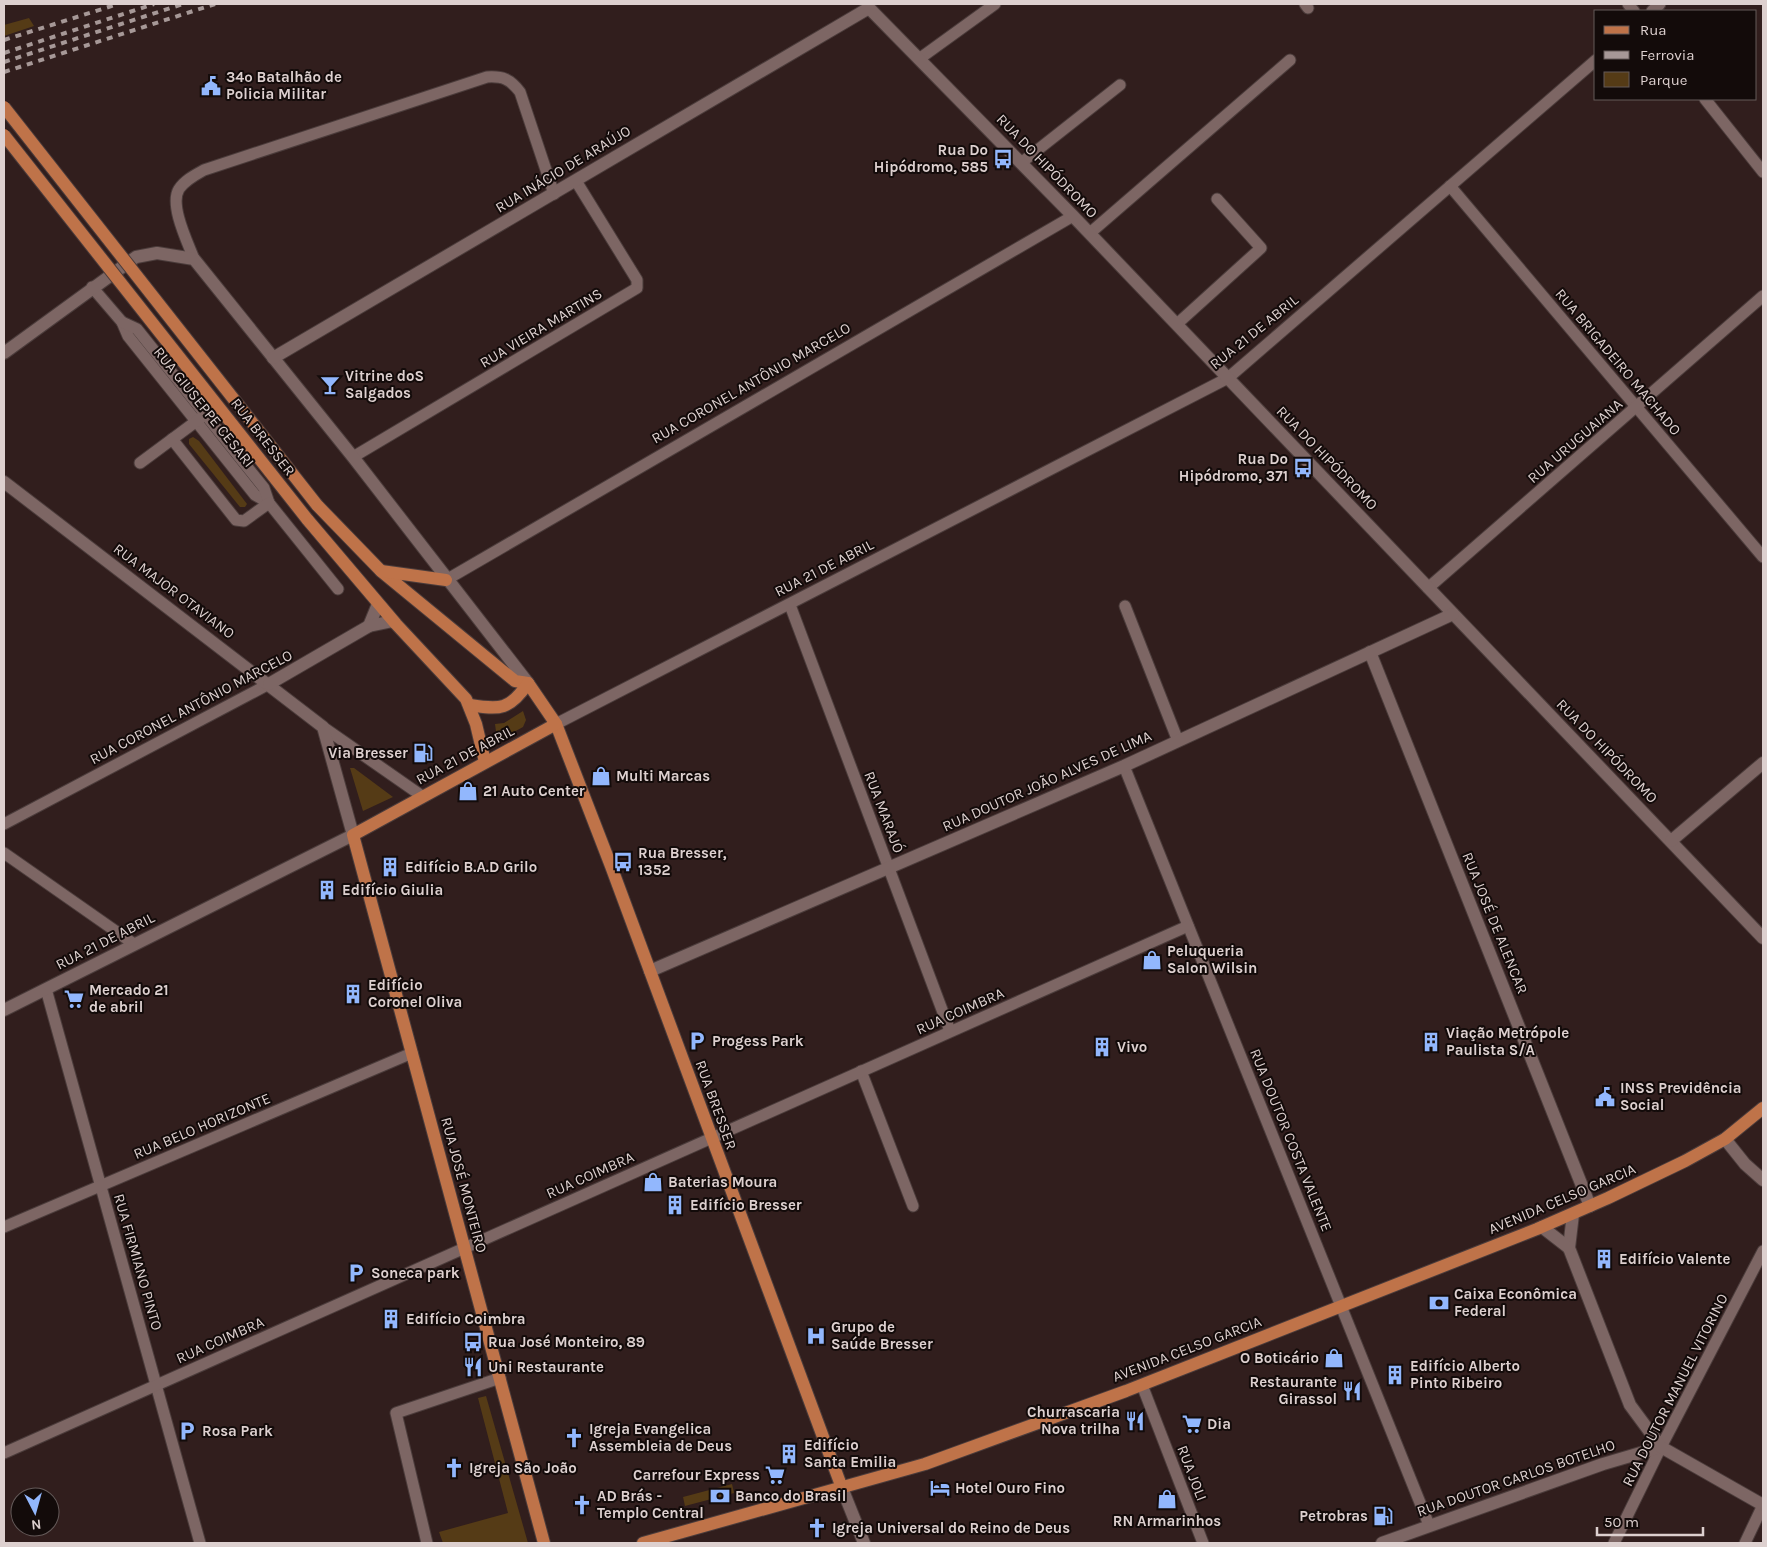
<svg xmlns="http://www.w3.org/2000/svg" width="1767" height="1547" font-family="Karla,sans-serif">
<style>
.green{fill:#553b16}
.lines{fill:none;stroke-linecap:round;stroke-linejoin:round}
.minor-casing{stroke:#4b3c3b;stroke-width:13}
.tertiary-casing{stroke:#4b3c3b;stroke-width:14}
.secondary-casing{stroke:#4b3c3b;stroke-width:14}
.primary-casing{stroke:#4b3c3b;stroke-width:14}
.minor{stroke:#7d6664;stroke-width:11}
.tertiary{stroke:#7d6664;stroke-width:12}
.secondary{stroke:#7d6664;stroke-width:12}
.primary{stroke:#bf7349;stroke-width:12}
.rail{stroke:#a69897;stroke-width:4;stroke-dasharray:6 6;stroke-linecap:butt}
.primary-bridge-casing{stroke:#4b3c3b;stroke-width:14;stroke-linecap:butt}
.primary-bridge{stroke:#bf7349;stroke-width:12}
.labels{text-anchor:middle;stroke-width:4;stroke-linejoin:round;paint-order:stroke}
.poi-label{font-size:15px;font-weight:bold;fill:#ddd0cf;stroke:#130b0a;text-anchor:start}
.street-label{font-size:15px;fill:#ddd0cf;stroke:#130b0a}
</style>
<rect width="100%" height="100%" fill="#311e1d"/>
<g class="green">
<polygon points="29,18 34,26 4,36 4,25"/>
<polygon points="193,437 199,441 247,504 245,507 240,507 189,444 189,439"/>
<polygon points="523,711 526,720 523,727 501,739 497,739 495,724 504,723"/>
<polygon points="350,768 354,768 393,797 363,811"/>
<polygon points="486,1396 528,1543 443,1543 439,1532 508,1513 478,1398"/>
<polygon points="732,1484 734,1493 685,1506 683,1497"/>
</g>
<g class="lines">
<defs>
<g id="minor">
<polyline points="1305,4 1308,8"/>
<polyline points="1628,4 1634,11"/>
<polyline points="1652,11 1660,4"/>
<polyline points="919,59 995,4"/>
<polyline points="1705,99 1763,172"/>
<polyline points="1021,163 1120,85"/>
<polyline points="1450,186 1763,557"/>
<polyline points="1090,233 1290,60"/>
<path d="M194 259C188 243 169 205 179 189 185 180 195 175 204 170L487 77C503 76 510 79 520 92L554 194"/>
<polyline points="92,287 122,322 128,336 255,495 269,503 338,589"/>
<polyline points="122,322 137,329 264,488 269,503"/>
<polyline points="1177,324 1261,248 1217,199"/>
<polyline points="172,439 236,520 244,521 269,503"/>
<polyline points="353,457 637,288 637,280 576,181"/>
<polyline points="140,463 202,417"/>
<polyline points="446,580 1073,216"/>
<polyline points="1428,588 1763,296"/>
<polyline points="790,605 950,1031"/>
<polyline points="1125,606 1178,741"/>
<polyline points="556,724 1228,378 1596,60"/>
<polyline points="323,727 422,796"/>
<polyline points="1124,766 1429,1525"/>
<polyline points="4,824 269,684"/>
<polyline points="4,853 134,944"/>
<polyline points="46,989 200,1543"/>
<polyline points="861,1071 913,1206"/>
<polyline points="4,1227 412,1053"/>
<polyline points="1142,1385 1203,1543"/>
<polyline points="4,1453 1188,926"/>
<polyline points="427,1543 396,1413 500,1378"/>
<polyline points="1614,1543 1661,1447 1763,1251"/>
<polyline points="1745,1543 1763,1505"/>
</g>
<g id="tertiary">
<polyline points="4,353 136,257 157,253 194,259 353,457 528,683"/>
<polyline points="273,358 869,8 1073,216 1763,938"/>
<polyline points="4,482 323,727 353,835 4,1010"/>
<polyline points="369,626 378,604"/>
<polyline points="1370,652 1590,1206"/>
<polyline points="269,684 369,626 393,621"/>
<polyline points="1671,841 1763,763"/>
<polyline points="650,971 1124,766 1453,614"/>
<polyline points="1725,1139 1745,1164 1763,1180"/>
<polyline points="1382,1543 1603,1464 1661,1447"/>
</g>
<g id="secondary">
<polyline points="1573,1214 1569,1248 1630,1405 1661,1447 1763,1505"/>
<polyline points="1542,1227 1569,1248"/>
<polyline points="842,1488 864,1543"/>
</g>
<g id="primary">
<polyline points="317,505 381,571 515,681 528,683 556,724 611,866 842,1488"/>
<polyline points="307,519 396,624 466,699 476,724 485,762"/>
<polyline points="381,571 446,580"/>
<path d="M470 705C500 710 510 710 528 683"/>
<polyline points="544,1543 353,835 556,724"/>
<polyline points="643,1543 925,1464 1126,1391 1537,1229 1608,1198 1685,1161 1725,1139 1763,1108"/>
</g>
</defs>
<use href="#minor" class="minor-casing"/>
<use href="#tertiary" class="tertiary-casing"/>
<use href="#secondary" class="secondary-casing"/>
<use href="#primary" class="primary-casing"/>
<use href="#minor" class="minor"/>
<use href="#tertiary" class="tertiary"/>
<use href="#secondary" class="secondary"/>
<use href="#primary" class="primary"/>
<g class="rail">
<polyline points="4,40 118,4"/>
<polyline points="4,53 154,4"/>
<polyline points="4,62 183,4"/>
<polyline points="4,72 215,4"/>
</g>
<defs>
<g id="primary-bridge">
<polyline points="4,107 317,505"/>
<polyline points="4,135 307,519"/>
</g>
</defs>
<use href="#primary-bridge" class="primary-bridge-casing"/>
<use href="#primary-bridge" class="primary-bridge"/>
</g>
<defs>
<symbol id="civic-bare" viewBox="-9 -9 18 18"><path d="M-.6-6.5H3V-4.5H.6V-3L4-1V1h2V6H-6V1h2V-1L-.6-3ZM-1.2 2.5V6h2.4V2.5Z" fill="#92b7fd" stroke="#130b0a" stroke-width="2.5" paint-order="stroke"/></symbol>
<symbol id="bus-bare" viewBox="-9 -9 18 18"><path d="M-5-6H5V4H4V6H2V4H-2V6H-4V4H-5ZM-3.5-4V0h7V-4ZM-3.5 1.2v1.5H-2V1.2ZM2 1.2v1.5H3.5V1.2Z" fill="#92b7fd" stroke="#130b0a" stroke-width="2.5" paint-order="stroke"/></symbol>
<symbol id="bar-bare" viewBox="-9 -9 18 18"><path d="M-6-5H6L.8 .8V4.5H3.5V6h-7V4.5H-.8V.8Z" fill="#92b7fd" stroke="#130b0a" stroke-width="2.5" paint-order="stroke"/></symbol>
<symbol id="fuel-bare" viewBox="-9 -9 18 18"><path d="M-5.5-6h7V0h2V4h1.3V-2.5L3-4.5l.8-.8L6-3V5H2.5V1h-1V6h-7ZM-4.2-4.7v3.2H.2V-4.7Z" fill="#92b7fd" stroke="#130b0a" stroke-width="2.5" paint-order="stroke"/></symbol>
<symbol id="shop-bare" viewBox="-9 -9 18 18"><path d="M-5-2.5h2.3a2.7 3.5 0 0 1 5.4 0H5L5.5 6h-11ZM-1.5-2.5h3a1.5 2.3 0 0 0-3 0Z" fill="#92b7fd" stroke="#130b0a" stroke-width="2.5" paint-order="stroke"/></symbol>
<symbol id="building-bare" viewBox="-9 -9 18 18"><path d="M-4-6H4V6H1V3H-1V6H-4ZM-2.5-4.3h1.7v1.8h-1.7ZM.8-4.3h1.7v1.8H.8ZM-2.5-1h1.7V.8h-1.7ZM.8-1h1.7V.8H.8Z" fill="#92b7fd" stroke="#130b0a" stroke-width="2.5" paint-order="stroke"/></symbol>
<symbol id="supermarket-bare" viewBox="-9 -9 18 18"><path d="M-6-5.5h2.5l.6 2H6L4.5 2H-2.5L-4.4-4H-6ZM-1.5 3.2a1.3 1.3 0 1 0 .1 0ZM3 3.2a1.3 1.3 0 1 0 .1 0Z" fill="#92b7fd" stroke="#130b0a" stroke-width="2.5" paint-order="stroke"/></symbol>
<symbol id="parking-bare" viewBox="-9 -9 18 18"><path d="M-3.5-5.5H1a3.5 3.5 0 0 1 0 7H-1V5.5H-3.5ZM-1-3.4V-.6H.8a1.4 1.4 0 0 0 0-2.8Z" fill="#92b7fd" stroke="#130b0a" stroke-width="2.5" paint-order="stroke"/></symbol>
<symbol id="bank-bare" viewBox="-9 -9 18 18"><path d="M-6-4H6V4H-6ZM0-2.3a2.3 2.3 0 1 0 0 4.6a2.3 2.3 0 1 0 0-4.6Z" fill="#92b7fd" stroke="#130b0a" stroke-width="2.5" paint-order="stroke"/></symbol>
<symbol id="hospital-bare" viewBox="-9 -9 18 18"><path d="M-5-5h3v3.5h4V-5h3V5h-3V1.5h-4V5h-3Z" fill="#92b7fd" stroke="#130b0a" stroke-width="2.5" paint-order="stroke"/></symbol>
<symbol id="restaurant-bare" viewBox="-9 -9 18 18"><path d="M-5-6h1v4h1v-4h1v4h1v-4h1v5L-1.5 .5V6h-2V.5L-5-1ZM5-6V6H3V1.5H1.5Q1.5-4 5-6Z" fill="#92b7fd" stroke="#130b0a" stroke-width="2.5" paint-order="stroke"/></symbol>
<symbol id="church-bare" viewBox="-9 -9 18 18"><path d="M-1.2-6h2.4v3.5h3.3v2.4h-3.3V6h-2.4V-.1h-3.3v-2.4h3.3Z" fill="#92b7fd" stroke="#130b0a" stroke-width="2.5" paint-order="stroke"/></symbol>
<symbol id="hotel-bare" viewBox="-9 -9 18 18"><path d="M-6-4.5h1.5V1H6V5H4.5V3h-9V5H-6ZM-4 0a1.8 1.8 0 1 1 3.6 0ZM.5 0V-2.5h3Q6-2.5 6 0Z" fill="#92b7fd" stroke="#130b0a" stroke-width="2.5" paint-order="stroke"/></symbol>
</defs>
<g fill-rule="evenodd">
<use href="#civic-bare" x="197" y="72" width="28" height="28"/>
<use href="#bus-bare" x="989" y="145" width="28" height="28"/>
<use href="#bar-bare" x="316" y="371" width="28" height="28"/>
<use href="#bus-bare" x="1289" y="454" width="28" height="28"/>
<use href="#fuel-bare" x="409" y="739" width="28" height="28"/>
<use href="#shop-bare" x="587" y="762" width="28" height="28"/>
<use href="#shop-bare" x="454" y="777" width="28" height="28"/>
<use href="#bus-bare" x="609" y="848" width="28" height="28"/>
<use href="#building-bare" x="376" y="853" width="28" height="28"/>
<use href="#building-bare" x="313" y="876" width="28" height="28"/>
<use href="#shop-bare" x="1138" y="946" width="28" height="28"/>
<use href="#building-bare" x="339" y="980" width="28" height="28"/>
<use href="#supermarket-bare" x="60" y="985" width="28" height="28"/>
<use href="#parking-bare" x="683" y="1027" width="28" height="28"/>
<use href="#building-bare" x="1417" y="1028" width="28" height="28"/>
<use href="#building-bare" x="1088" y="1033" width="28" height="28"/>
<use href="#civic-bare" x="1591" y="1083" width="28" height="28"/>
<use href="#shop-bare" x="639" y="1168" width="28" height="28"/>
<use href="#building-bare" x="661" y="1191" width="28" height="28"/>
<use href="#building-bare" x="1590" y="1245" width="28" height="28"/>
<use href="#parking-bare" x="342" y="1259" width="28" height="28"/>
<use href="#bank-bare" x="1425" y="1289" width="28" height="28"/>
<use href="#building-bare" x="377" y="1305" width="28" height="28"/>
<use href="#hospital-bare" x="802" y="1322" width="28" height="28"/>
<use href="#bus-bare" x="459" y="1328" width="28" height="28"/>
<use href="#shop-bare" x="1320" y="1344" width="28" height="28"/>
<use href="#restaurant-bare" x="459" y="1353" width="28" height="28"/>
<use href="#building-bare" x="1381" y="1361" width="28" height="28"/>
<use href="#restaurant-bare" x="1338" y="1377" width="28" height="28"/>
<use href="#restaurant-bare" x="1121" y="1407" width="28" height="28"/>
<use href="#supermarket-bare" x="1178" y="1410" width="28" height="28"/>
<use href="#parking-bare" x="173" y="1417" width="28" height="28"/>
<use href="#church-bare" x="560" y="1424" width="28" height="28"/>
<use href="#building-bare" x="775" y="1440" width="28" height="28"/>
<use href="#church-bare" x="440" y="1454" width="28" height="28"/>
<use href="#supermarket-bare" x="761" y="1461" width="28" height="28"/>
<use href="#hotel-bare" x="926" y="1474" width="28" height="28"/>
<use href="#bank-bare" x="706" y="1482" width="28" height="28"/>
<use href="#shop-bare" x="1153" y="1485" width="28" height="28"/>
<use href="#church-bare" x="568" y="1491" width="28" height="28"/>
<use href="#fuel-bare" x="1369" y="1502" width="28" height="28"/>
<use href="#church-bare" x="803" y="1514" width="28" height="28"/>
</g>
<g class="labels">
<g class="poi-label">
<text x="226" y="82">34º Batalhão de<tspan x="226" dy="17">Policia Militar</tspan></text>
<text x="988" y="155" text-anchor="end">Rua Do<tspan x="988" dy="17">Hipódromo, 585</tspan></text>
<text x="345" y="381">Vitrine doS<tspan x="345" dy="17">Salgados</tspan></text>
<text x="1288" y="464" text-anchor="end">Rua Do<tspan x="1288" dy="17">Hipódromo, 371</tspan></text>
<text x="408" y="758" text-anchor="end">Via Bresser</text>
<text x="616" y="781">Multi Marcas</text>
<text x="483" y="796">21 Auto Center</text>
<text x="638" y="858">Rua Bresser,<tspan x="638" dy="17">1352</tspan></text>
<text x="405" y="872">Edifício B.A.D Grilo</text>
<text x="342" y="895">Edifício Giulia</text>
<text x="1167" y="956">Peluqueria<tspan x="1167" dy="17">Salon Wilsin</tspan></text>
<text x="368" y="990">Edifício<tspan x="368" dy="17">Coronel Oliva</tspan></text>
<text x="89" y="995">Mercado 21<tspan x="89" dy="17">de abril</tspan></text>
<text x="1446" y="1038">Viação Metrópole<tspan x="1446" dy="17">Paulista S/A</tspan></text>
<text x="712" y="1046">Progess Park</text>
<text x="1117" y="1052">Vivo</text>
<text x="1620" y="1093">INSS Previdência<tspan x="1620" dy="17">Social</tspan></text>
<text x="668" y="1187">Baterias Moura</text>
<text x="690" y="1210">Edifício Bresser</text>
<text x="1619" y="1264">Edifício Valente</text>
<text x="371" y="1278">Soneca park</text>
<text x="1454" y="1299">Caixa Econômica<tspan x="1454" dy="17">Federal</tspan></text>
<text x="406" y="1324">Edifício Coimbra</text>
<text x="831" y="1332">Grupo de<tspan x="831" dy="17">Saúde Bresser</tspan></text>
<text x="488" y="1347">Rua José Monteiro, 89</text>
<text x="1319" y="1363" text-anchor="end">O Boticário</text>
<text x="1410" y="1371">Edifício Alberto<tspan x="1410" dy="17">Pinto Ribeiro</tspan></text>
<text x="488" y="1372">Uni Restaurante</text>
<text x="1337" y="1387" text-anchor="end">Restaurante<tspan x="1337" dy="17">Girassol</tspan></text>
<text x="1120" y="1417" text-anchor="end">Churrascaria<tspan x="1120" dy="17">Nova trilha</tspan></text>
<text x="1207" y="1429">Dia</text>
<text x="589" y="1434">Igreja Evangelica<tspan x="589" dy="17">Assembleia de Deus</tspan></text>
<text x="202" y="1436">Rosa Park</text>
<text x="804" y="1450">Edifício<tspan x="804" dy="17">Santa Emilia</tspan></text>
<text x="469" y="1473">Igreja São João</text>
<text x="760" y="1480" text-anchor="end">Carrefour Express</text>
<text x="955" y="1493">Hotel Ouro Fino</text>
<text x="597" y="1501">AD Brás -<tspan x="597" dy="17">Templo Central</tspan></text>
<text x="735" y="1501">Banco do Brasil</text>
<text x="1368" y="1521" text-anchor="end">Petrobras</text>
<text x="1167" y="1526" text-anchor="middle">RN Armarinhos</text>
<text x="832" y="1533">Igreja Universal do Reino de Deus</text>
</g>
<g class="street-label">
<text transform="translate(1047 166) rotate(46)" y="5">RUA DO HIPÓDROMO</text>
<text transform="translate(563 169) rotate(-31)" y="5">RUA INÁCIO DE ARAÚJO</text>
<text transform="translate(541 328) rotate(-31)" y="5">RUA VIEIRA MARTINS</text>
<text transform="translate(1254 332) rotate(-39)" y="5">RUA 21 DE ABRIL</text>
<text transform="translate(1618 362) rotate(50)" y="5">RUA BRIGADEIRO MACHADO</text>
<text transform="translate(751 383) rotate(-30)" y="5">RUA CORONEL ANTÔNIO MARCELO</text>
<text transform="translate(204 407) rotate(51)" y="5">RUA GIUSEPPE CESARI</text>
<text transform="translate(263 437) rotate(52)" y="5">RUA BRESSER</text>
<text transform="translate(1575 441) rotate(-41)" y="5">RUA URUGUAIANA</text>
<text transform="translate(1327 458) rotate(46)" y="5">RUA DO HIPÓDROMO</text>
<text transform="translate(824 568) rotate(-27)" y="5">RUA 21 DE ABRIL</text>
<text transform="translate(174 591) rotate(37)" y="5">RUA MAJOR OTAVIANO</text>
<text transform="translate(191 707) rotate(-28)" y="5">RUA CORONEL ANTÔNIO MARCELO</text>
<text transform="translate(1607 751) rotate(46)" y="5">RUA DO HIPÓDROMO</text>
<text transform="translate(465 755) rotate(-28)" y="5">RUA 21 DE ABRIL</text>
<text transform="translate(1047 781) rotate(-24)" y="5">RUA DOUTOR JOÃO ALVES DE LIMA</text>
<text transform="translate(884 812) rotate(69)" y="5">RUA MARAJÓ</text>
<text transform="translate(1495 923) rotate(68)" y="5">RUA JOSÉ DE ALENCAR</text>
<text transform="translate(105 941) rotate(-27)" y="5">RUA 21 DE ABRIL</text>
<text transform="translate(960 1011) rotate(-24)" y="5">RUA COIMBRA</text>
<text transform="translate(716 1105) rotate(70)" y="5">RUA BRESSER</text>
<text transform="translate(202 1126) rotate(-23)" y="5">RUA BELO HORIZONTE</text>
<text transform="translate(1291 1140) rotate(68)" y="5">RUA DOUTOR COSTA VALENTE</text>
<text transform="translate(590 1175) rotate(-24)" y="5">RUA COIMBRA</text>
<text transform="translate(464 1185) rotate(75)" y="5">RUA JOSÉ MONTEIRO</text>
<text transform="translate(1562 1199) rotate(-23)" y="5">AVENIDA CELSO GARCIA</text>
<text transform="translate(138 1262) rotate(74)" y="5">RUA FIRMIANO PINTO</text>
<text transform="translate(220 1340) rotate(-24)" y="5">RUA COIMBRA</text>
<text transform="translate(1187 1349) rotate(-21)" y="5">AVENIDA CELSO GARCIA</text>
<text transform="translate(1675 1390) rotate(-63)" y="5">RUA DOUTOR MANUEL VITORINO</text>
<text transform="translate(1192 1473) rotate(69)" y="5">RUA JOLI</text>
<text transform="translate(1516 1478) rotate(-19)" y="5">RUA DOUTOR CARLOS BOTELHO</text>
</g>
</g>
<rect width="1767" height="1547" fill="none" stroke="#ddd0cf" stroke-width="10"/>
<rect x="1594" y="10" width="162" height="90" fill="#130b0a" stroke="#645a59"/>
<rect x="1604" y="26" width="25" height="8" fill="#bf7349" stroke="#645a59"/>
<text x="1640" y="35" font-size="15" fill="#ddd0cf">Rua</text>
<rect x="1604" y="51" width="25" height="8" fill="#a69897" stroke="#645a59"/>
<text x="1640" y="60" font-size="15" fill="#ddd0cf">Ferrovia</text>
<rect x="1604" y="72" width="25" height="15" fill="#553b16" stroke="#645a59"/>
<text x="1640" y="85" font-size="15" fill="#ddd0cf">Parque</text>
<g transform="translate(35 1512) rotate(174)"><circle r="24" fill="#130b0a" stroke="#645a59"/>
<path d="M0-4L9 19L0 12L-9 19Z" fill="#92b7fd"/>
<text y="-8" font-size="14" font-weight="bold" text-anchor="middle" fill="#ddd0cf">N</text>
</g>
<path d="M1597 1527v8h106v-8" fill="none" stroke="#ddd0cf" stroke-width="2.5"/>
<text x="1604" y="1527" font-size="15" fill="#ddd0cf" stroke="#130b0a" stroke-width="4" paint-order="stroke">50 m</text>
</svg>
